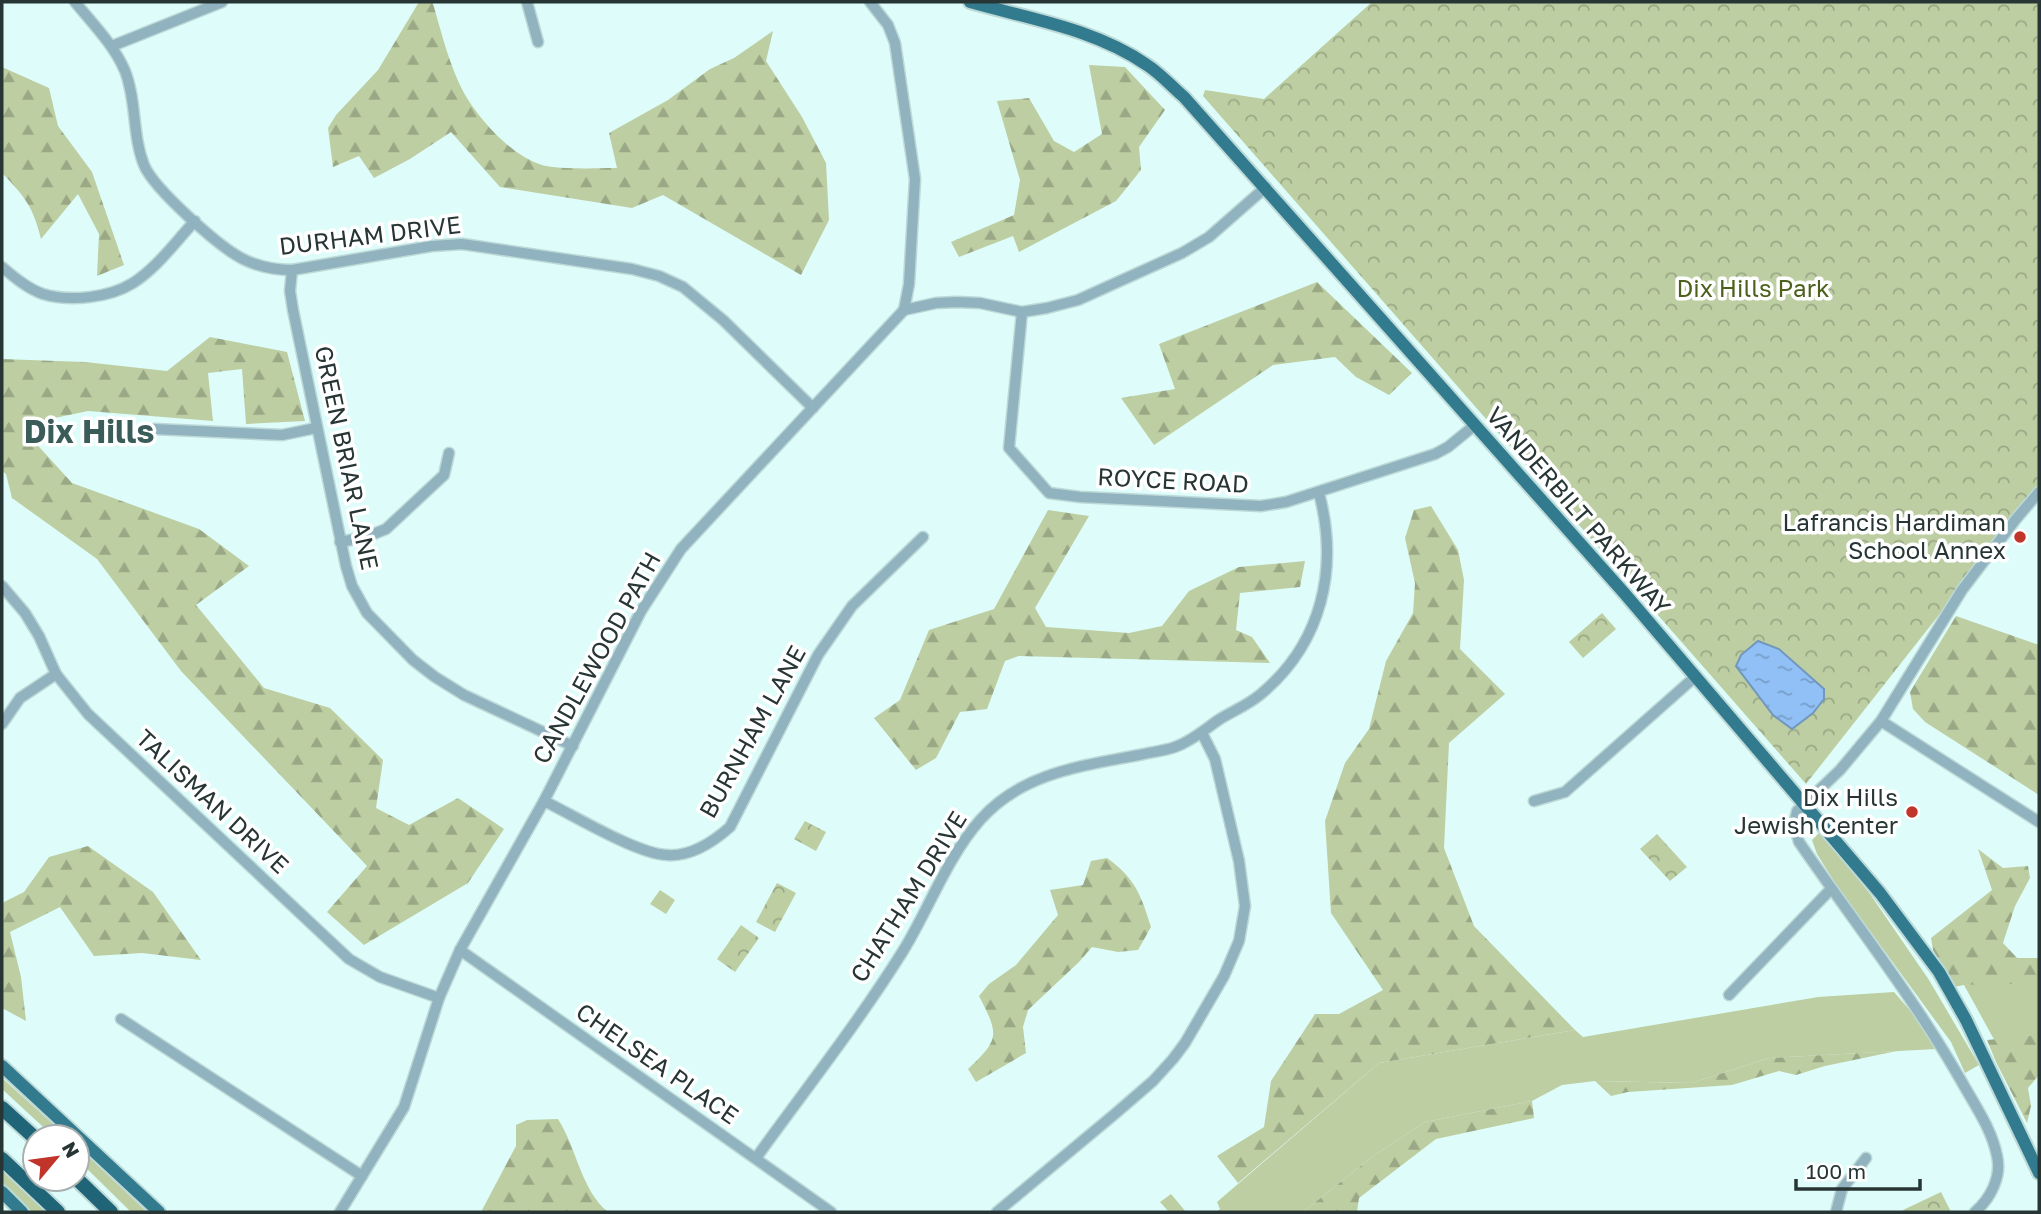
<svg xmlns="http://www.w3.org/2000/svg" width="2041" height="1214" font-family="'Golos Text',sans-serif">
<style>
.grass{fill:#bdcea2}
.forest{fill:url(#forest-firs)}
.park{fill:url(#park-crowns)}
.water{fill:url(#water-ripples);stroke:#7197bc;stroke-width:2}
.lines{fill:none;stroke-linecap:round;stroke-linejoin:round}
.minor-casing{stroke:#bdd9d7;stroke-width:13}
.major-casing{stroke:#bdd9d7;stroke-width:16}
.highway-casing{stroke:#bdd9d7;stroke-width:18}
.minor{stroke:#90b3bf;stroke-width:10}
.major{stroke:#327b8f;stroke-width:12}
.highway{stroke:#1f6477;stroke-width:14}
.poi-dot{fill:#c13429;stroke:#fff;stroke-width:2.5}
.labels{text-anchor:middle;stroke-width:7;stroke-linejoin:round;paint-order:stroke}
.street-label{font-size:24px;fill:#273635;stroke:#fff}
.park-label{font-size:24px;fill:#4c611b;stroke:#fff}
.poi-label{font-size:24px;fill:#273635;stroke:#fff;text-anchor:end}
.district-label{font-size:32px;font-weight:bold;fill:#3b5d5a;stroke:#fff}
</style>
<defs>
<pattern id="forest-firs" width="22" height="20" patternUnits="userSpaceOnUse" patternTransform="scale(1.75)"><rect width="22" height="20" fill="#bdcea2"/><path d="M5 1l3.5 6h-7zM16 11l3.5 6h-7z" fill="#9aa885"/></pattern>
<pattern id="park-crowns" width="20" height="18" patternUnits="userSpaceOnUse" patternTransform="scale(1.75)"><rect width="20" height="18" fill="#bdcea2"/><path d="M2 6a3 3 0 1 1 6 0M12 15a3 3 0 1 1 6 0" fill="none" stroke="#9aa885"/></pattern>
<pattern id="water-ripples" width="26" height="14" patternUnits="userSpaceOnUse" patternTransform="scale(1.75)"><rect width="26" height="14" fill="#91c0f6"/><path d="M2 4q2-2 4 0t4 0M15 11q2-2 4 0t4 0" fill="none" stroke="#769dc8"/></pattern>
</defs>
<rect width="100%" height="100%" fill="#defdfa"/>
<g class="grass">
<polygon points="1820,832 1870,894 1929,980 1979,1065 1965,1073 1951,1042 1837,886 1817,854 1812,840"/>
<polygon points="660,890 675,900 666,914 650,904"/>
<polygon points="2039,978 2039,1040 1996,1043 1964,985"/>
<polygon points="1894,992 1921,1023 1936,1049 1769,1058 1692,1083 1595,1081 1562,1085 1532,1101 1425,1122 1373,1156 1303,1212 1216,1212 1220,1209 1217,1202 1379,1063 1575,1030 1583,1037 1818,997"/>
<polygon points="2,1078 64,1134 67,1137 54,1137 2,1089"/>
<polygon points="77,1146 147,1212 131,1212 77,1159"/>
<polygon points="2,1170 46,1212 32,1212 2,1182"/>
<polygon points="1171,1194 1186,1212 1169,1212 1160,1202"/>
</g>
<g class="forest">
<path d="M419 2H432L434 7C442 35 450 67 464 93 480 121 512 156 542 165 560 170 598 168 617 168L609 133 668 100 710 69 734 58 773 31 766 61 802 117 826 163 829 220 801 275 663 195 632 208 500 187 451 132 410 159 374 178 359 156 333 167 328 128 336 115 378 70Z"/>
<polygon points="1089,65 1125,67 1165,110 1139,147 1141,170 1116,201 1019,252 1013,236 959,257 951,242 1014,215 1020,180 997,101 1029,98 1054,141 1074,152 1102,134"/>
<path d="M2 67 49 88 58 126 92 172 124 265 97 276 99 234 78 194 41 239C33 206 25 197 2 173Z"/>
<polygon points="1317,282 1412,373 1389,395 1356,377 1335,357 1273,365 1154,445 1121,398 1175,389 1159,344"/>
<polygon points="210,337 287,352 305,421 246,424 242,369 208,373 213,421 88,411 45,420 31,438 72,483 199,529 249,566 196,605 264,688 330,708 383,760 376,808 409,825 458,798 504,829 468,883 364,945 327,912 367,866 181,671 97,559 12,498 6,474 2,471 2,359 85,362 167,371"/>
<polygon points="1431,506 1458,550 1464,580 1460,649 1505,694 1449,743 1444,848 1474,926 1575,1030 1379,1063 1238,1183 1217,1156 1264,1127 1271,1081 1315,1014 1339,1014 1383,990 1331,913 1325,821 1345,763 1369,729 1386,661 1413,613 1415,583 1405,538 1414,510"/>
<polygon points="1048,510 1089,516 1035,608 1046,627 1129,633 1162,626 1189,591 1239,567 1305,561 1300,587 1240,593 1236,630 1252,637 1270,663 1019,656 1005,661 987,709 960,712 936,758 916,770 874,718 900,700 929,630 994,609"/>
<polygon points="1956,616 2039,645 2039,795 1925,722 1913,709 1910,692"/>
<polygon points="88,846 153,892 201,960 142,953 94,956 60,907 10,932 21,977 26,1021 2,1008 2,903 24,892 49,857"/>
<polygon points="1978,849 2003,868 2028,866 2030,878 2015,906 2003,943 2017,958 2039,958 2039,983 1964,985 1954,987 1933,950 1931,938 1992,890"/>
<path d="M1107 858C1135 878 1141 895 1151 927L1138 950 1118 952 1092 947 1079 962 1028 1010 1023 1027 1026 1053 976 1082 968 1069C1000 1039 999 1035 979 996L989 984 1016 965 1058 915 1050 890 1083 885 1091 861Z"/>
<polygon points="2039,1035 2039,1075 2028,1088 2031,1106 2027,1123 1996,1062 1987,1040"/>
<polygon points="1897,1051 1825,1066 1796,1075 1779,1071 1732,1085 1628,1092 1611,1096 1595,1081 1692,1083 1769,1058"/>
<polygon points="1532,1101 1534,1118 1436,1139 1359,1198 1357,1212 1303,1212 1373,1156 1425,1122"/>
<path d="M527 1120 558 1119C577 1149 581 1190 608 1212H481L516 1146V1125Z"/>
</g>
<g class="park">
<polygon points="1372,2 2039,2 2039,492 1964,583 1806,784 1203,96 1205,90 1264,99"/>
<polygon points="1602,613 1616,629 1583,658 1569,642"/>
<polygon points="805,821 826,832 816,851 794,839"/>
<polygon points="1657,834 1687,867 1670,881 1640,849"/>
<polygon points="777,883 796,893 775,932 756,922"/>
<polygon points="741,925 759,938 735,972 717,959"/>
<polygon points="1941,1192 1951,1212 1904,1212 1903,1210"/>
</g>
<polygon class="water" points="1758,641 1779,649 1824,689 1824,699 1813,713 1792,729 1773,715 1736,666 1741,655"/>
<g class="lines">
<defs>
<g id="minor">
<path d="M75 2C93 24 114 45 125 71 137 102 132 135 144 165 154 189 221 249 245 260 260 267 275 270 292 270L432 246 462 244 632 269 659 276 683 287 723 320 813 408"/>
<polyline points="527,2 538,42"/>
<polyline points="112,46 222,2"/>
<path d="M2 267C14 277 28 289 43 294 70 302 109 298 133 283 157 268 176 241 195 221"/>
<polyline points="292,270 290,291 293,310 346,566 352,586 367,613 413,660 435,677 464,695 573,746"/>
<polyline points="904,310 936,303 957,302 980,303 1022,312 1047,308 1078,300 1182,253 1209,237 1266,187"/>
<polyline points="1022,312 1009,448 1049,493 1080,497 1261,506 1286,502 1435,454 1448,447 1475,425"/>
<polyline points="154,429 282,435 316,428"/>
<polyline points="340,542 366,537 386,529 444,475 449,453"/>
<polyline points="2,586 25,613 39,636 56,674 88,714 349,959 380,977 439,998"/>
<polyline points="1881,721 2039,822"/>
<polyline points="2,724 20,698 56,674"/>
<path d="M544 801C573 815 637 854 667 855 691 857 713 842 730 827L818 655 852 606 923 537"/>
<polyline points="1534,801 1565,792 1696,676"/>
<polyline points="460,950 831,1212"/>
<polyline points="1729,995 1831,889"/>
<polyline points="121,1019 362,1176"/>
<path d="M756 1158C805 1090 858 1023 903 951 929 909 947 857 981 819 1022 773 1081 766 1139 755 1151 752 1164 751 1175 747 1192 741 1205 729 1220 719 1233 711 1248 705 1261 694 1322 643 1339 569 1319 493"/>
<polyline points="340,1212 404,1107 439,998 460,950 544,801 641,611 681,549 904,310 909,284 915,179 895,43 888,25 870,2"/>
<polyline points="997,1212 1116,1113 1153,1081 1173,1059 1185,1043 1224,976 1239,941 1245,906 1239,861 1215,759 1202,733"/>
<polyline points="1836,1212 1842,1189 1866,1158"/>
<path d="M1975 1212C1990 1199 2002 1177 1997 1156 1992 1130 1976 1107 1963 1084 1915 999 1854 922 1799 842L1794 825 1797 811 1840 770 1881 721 1962 590 2016 519 2039 492"/>
</g>
<g id="major">
<path d="M970 2C1030 19 1095 29 1147 65 1161 74 1172 87 1184 97L1625 594 1880 893 1939 972 1966 1020 2039 1173"/>
<polyline points="2,1066 159,1212"/>
<polyline points="2,1192 22,1212"/>
</g>
<g id="highway">
<polyline points="2,1108 35,1138"/>
<polyline points="2,1159 58,1212"/>
<polyline points="77,1179 111,1212"/>
</g>
</defs>
<use href="#minor" class="minor-casing"/>
<use href="#major" class="major-casing"/>
<use href="#highway" class="highway-casing"/>
<use href="#minor" class="minor"/>
<use href="#major" class="major"/>
<use href="#highway" class="highway"/>
</g>
<g class="poi-dot">
<circle cx="2020" cy="537" r="7"/>
<circle cx="1912" cy="812" r="7"/>
</g>
<g class="labels">
<g class="street-label">
<text transform="translate(370 236) rotate(-7)" y="8">DURHAM DRIVE</text>
<text transform="translate(346 458) rotate(78)" y="8">GREEN BRIAR LANE</text>
<text transform="translate(1173 481) rotate(3)" y="8">ROYCE ROAD</text>
<text transform="translate(1578 511) rotate(49)" y="8">VANDERBILT PARKWAY</text>
<text transform="translate(597 658) rotate(-61)" y="8">CANDLEWOOD PATH</text>
<text transform="translate(753 732) rotate(-61)" y="8">BURNHAM LANE</text>
<text transform="translate(212 802) rotate(43)" y="8">TALISMAN DRIVE</text>
<text transform="translate(909 897) rotate(-58)" y="8">CHATHAM DRIVE</text>
<text transform="translate(657 1064) rotate(35)" y="8">CHELSEA PLACE</text>
</g>
<g class="park-label">
<text x="1753" y="297">Dix Hills Park</text>
</g>
<g class="poi-label">
<text x="2006" y="531">Lafrancis Hardiman<tspan x="2006" dy="28">School Annex</tspan></text>
<text x="1898" y="806">Dix Hills<tspan x="1898" dy="28">Jewish Center</tspan></text>
</g>
<g class="district-label">
<text x="89" y="443">Dix Hills</text>
</g>
</g>
<rect width="2041" height="1214" fill="none" stroke="#273635" stroke-width="7"/>
<g transform="translate(56 1158) rotate(61)"><circle r="33" fill="#ffffff" stroke="#a9afae" stroke-width="2"/>
<path d="M0-5L12 26L0 18L-12 26Z" fill="#c13429"/>
<text y="-10" font-size="19" font-weight="bold" text-anchor="middle" fill="#273635">N</text>
</g>
<path d="M1796 1179v10h124v-10" fill="none" stroke="#273635" stroke-width="3.5"/>
<text x="1806" y="1179" font-size="21" fill="#273635" stroke="#ffffff" stroke-width="5" paint-order="stroke">100 m</text>
</svg>
